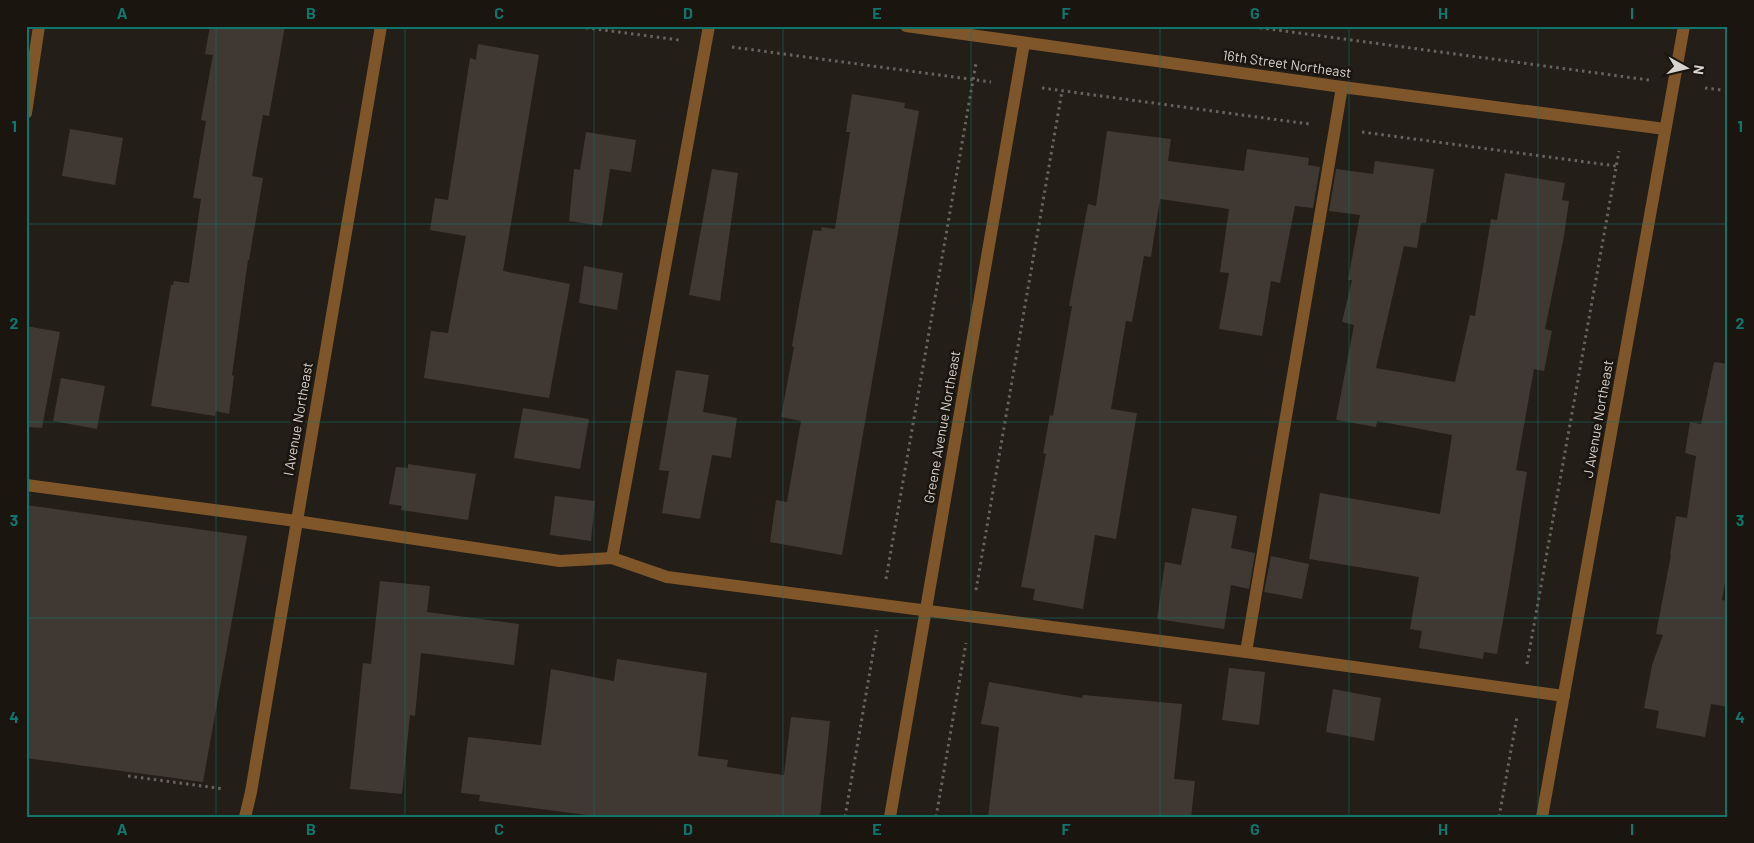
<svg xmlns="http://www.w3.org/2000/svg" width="1754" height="843" font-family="Barlow,sans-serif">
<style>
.building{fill:#403832}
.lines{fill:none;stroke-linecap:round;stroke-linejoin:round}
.path{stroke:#68635e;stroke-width:3;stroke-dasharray:2.5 4;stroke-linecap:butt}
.service{stroke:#7f5629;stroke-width:12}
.minor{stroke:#7f5629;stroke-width:12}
.grid{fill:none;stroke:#0f766e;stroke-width:1;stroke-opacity:0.55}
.labels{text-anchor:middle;stroke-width:5;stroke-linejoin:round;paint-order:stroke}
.street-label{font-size:14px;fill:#d8d4d0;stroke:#1b150f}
.neatline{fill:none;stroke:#0f766e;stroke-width:2}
.grid-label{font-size:16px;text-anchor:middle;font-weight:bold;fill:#0f766e}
</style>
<rect width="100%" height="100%" fill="#241e18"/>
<g class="building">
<polygon points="210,26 285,26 269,116 263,115 252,176 263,178 249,260 248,260 232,375 234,376 229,414 216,411 215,416 151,406 171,285 173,285 174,281 189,283 201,199 193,198 206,121 201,120 213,55 205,54"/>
<polygon points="478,44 539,55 503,271 570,284 549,398 424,378 431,331 448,333 466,236 430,230 435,198 448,200 470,58 476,60"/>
<polygon points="852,94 905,103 904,108 919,111 842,555 770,542 776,500 787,502 801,421 781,417 794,347 792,346 800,300 813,230 821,231 822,227 835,229 850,132 846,132"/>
<polygon points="70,129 123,138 115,185 62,176"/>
<polygon points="1107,131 1171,139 1168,161 1244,171 1247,149 1309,158 1308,165 1320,167 1313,208 1295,206 1280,283 1271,281 1262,336 1219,329 1229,273 1220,272 1229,209 1160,199 1151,257 1144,256 1132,322 1126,321 1111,409 1137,413 1116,539 1095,535 1083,609 1033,600 1035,589 1021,587 1046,454 1043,453 1050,415 1053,416 1072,306 1069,306 1088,204 1096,206"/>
<polygon points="586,132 636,140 631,172 610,169 602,226 569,221 574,169 580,170"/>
<polygon points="1375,161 1434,169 1426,223 1421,223 1417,248 1404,246 1376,368 1455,382 1470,315 1475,316 1491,219 1497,220 1505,173 1565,183 1562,200 1569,201 1564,236 1545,329 1552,331 1544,371 1534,369 1516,470 1527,472 1509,586 1497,654 1484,652 1483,659 1419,648 1422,631 1410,629 1419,577 1309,559 1320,493 1440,514 1452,435 1377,421 1376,427 1336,420 1354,325 1342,322 1352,280 1348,280 1360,215 1329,211 1336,169 1373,174"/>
<polygon points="712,169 738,173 720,301 689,295"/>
<polygon points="584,266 623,273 617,310 579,303"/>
<polygon points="26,326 60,332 42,428 26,427"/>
<polygon points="1714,362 1728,364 1728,567 1722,600 1728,601 1728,707 1711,704 1705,737 1656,728 1659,711 1644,708 1652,665 1663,635 1656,634 1671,555 1670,555 1676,516 1687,518 1696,456 1685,453 1690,422 1701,424"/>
<polygon points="676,370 709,375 703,412 737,418 731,458 712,455 700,519 662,513 669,471 659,470"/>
<polygon points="61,378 105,386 97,429 53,421"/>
<polygon points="523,408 589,419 580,469 514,458"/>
<polygon points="408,464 476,474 468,520 401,510 402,506 389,504 396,467 408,468"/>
<polygon points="555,496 595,501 591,541 550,535"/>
<polygon points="26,505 247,536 203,782 26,758"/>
<polygon points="1192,508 1237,516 1231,548 1255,553 1249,589 1231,585 1224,629 1157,619 1165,562 1181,565"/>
<polygon points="1271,556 1309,564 1302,599 1264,592"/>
<polygon points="380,581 430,586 427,612 519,624 514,665 421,653 415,716 410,715 402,794 350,789 363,663 371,664"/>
<polygon points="617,659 707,673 698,756 728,760 727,767 784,775 791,717 830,721 820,817 602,817 479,801 480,795 461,793 468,737 541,745 551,669 614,681"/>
<polygon points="1229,668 1265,672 1259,725 1222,720"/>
<polygon points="989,682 1082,698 1083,695 1182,704 1174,779 1195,781 1191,817 988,817 999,727 981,724"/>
<polygon points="1333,689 1381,698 1374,741 1326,732"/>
</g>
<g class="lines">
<g class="path">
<polyline points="573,26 679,40"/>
<polyline points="1247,26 1649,80"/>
<polyline points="732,47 991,82"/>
<polyline points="1042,88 1309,124"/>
<polyline points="1705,88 1721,90"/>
<polyline points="1362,132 1616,166"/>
<polyline points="886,579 976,63"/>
<polyline points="976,590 1062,91"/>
<polyline points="1527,664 1619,151"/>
<polyline points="128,776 224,789"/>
<polyline points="845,817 877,630"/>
<polyline points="936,817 966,643"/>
<polyline points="1499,817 1517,717"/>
</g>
<g class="service">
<polyline points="26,113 39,26"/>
<polyline points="26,485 296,521 560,561 612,558 667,577 1246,652 1564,696"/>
<polyline points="612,558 709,26"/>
<polyline points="1246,652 1342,87"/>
</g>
<g class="minor">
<polyline points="906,26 1342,87 1665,129"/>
<polyline points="245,817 251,792 381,26"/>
<polyline points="890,817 1024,43"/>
<polyline points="1542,817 1684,26"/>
</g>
</g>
<path class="grid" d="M216 26V817M405 26V817M594 26V817M783 26V817M971 26V817M1160 26V817M1349 26V817M1538 26V817M26 224H1728M26 422H1728M26 618H1728"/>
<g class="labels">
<g class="street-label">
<text transform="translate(1287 64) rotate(8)" y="5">16th Street Northeast</text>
<text transform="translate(298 419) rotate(-80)" y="5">I Avenue Northeast</text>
<text transform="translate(1598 419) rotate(-80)" y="5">J Avenue Northeast</text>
<text transform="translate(942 427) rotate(-80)" y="5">Greene Avenue Northeast</text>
</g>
</g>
<rect width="1754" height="843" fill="none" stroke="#1b150f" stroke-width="55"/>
<g transform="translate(1686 68) rotate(98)" stroke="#1b150f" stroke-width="4" paint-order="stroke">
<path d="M0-4L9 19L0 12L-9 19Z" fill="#d8d4d0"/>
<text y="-8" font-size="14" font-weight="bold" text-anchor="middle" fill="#d8d4d0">N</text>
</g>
<rect x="28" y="28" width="1698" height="788" class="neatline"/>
<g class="grid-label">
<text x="122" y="19">A</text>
<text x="311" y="19">B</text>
<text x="499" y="19">C</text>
<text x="688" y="19">D</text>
<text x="877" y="19">E</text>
<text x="1066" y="19">F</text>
<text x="1255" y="19">G</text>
<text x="1443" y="19">H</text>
<text x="1632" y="19">I</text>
<text x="14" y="132">1</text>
<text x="1740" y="132">1</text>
<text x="14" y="329">2</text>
<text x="1740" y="329">2</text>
<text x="14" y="526">3</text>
<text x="1740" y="526">3</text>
<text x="14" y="723">4</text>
<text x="1740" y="723">4</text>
<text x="122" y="835">A</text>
<text x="311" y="835">B</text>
<text x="499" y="835">C</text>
<text x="688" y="835">D</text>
<text x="877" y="835">E</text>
<text x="1066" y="835">F</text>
<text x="1255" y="835">G</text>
<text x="1443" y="835">H</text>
<text x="1632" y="835">I</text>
</g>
</svg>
